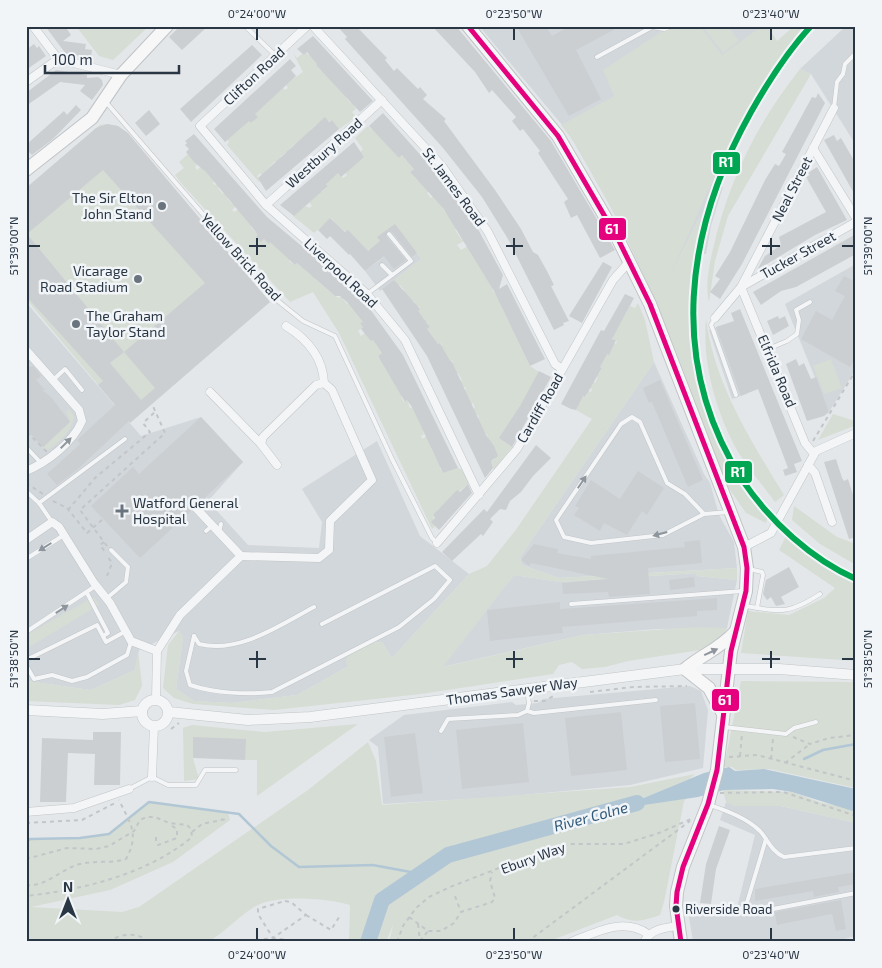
<svg xmlns="http://www.w3.org/2000/svg" width="882" height="968" font-family="'Exo 2',sans-serif">
<style>
.built{fill:#d2d7dc}
.green{fill:#d6ddd4}
.water{fill:#b2c7d5}
.lines{fill:none;stroke-linecap:round;stroke-linejoin:round}
.stream{stroke:#b2c7d5;stroke-width:2.5}
.river{stroke:#b2c7d5;stroke-width:16}
.building{fill:#cccfd2;fill-rule:evenodd}
.service-casing{stroke:#c2c5c7;stroke-width:5}
.minor-casing{stroke:#c2c5c7;stroke-width:9}
.tertiary-casing{stroke:#c2c5c7;stroke-width:11}
.primary-casing{stroke:#c0c4c7;stroke-width:14}
.path{stroke:#c3c6c9;stroke-width:2;stroke-dasharray:4 4;stroke-linecap:butt}
.service{stroke:#f3f5f6;stroke-width:4}
.minor{stroke:#f3f5f6;stroke-width:8}
.tertiary{stroke:#f3f5f6;stroke-width:10}
.primary{stroke:#f7f7f7;stroke-width:12}
.path-bridge{stroke:#c3c6c9;stroke-width:2;stroke-dasharray:4 4;stroke-linecap:butt}
.bus-1-casing{stroke:#f2f5f8;stroke-width:9}
.bus-1{stroke:#e5007d;stroke-width:5}
.rail-1-casing{stroke:#f2f5f8;stroke-width:10}
.rail-1{stroke:#00a651;stroke-width:6}
.oneway{fill:#8e969d}
.oneway2{fill:#90969e}
.ticks{fill:none;stroke:#293644;stroke-width:2}
.poi-dot{fill:#6a747e;stroke:#f2f5f8;stroke-width:2}
.bus-dot{fill:#293644;stroke:#f2f5f8;stroke-width:2}
.labels{text-anchor:middle;stroke-width:5;stroke-linejoin:round;paint-order:stroke}
.bus-label{font-size:13px;fill:#293644;stroke:#f2f5f8;text-anchor:start}
.street-label{font-size:14px;fill:#293644;stroke:#f2f5f8}
.poi-label{font-size:14px;fill:#293644;stroke:#f2f5f8;text-anchor:end}
.water-label{font-size:15px;font-style:italic;fill:#315a7a;stroke:#f2f5f8}
.line-badge{stroke:#f2f5f8;stroke-width:2}
.badge-label{font-size:14px;text-anchor:middle;font-weight:bold;fill:#fff}
.neatline{fill:none;stroke:#293644;stroke-width:2}
.ticks-label{font-size:12px;text-anchor:middle;fill:#293644}
</style>
<rect width="100%" height="100%" fill="#e4e7e9"/>
<g class="built">
<polygon points="479,26 767,26 777,42 714,184 723,187 711,226 706,254 694,253 700,216 657,303 615,214 568,132"/>
<polygon points="846,26 856,26 856,145 811,74 800,69"/>
<polygon points="395,224 421,259 380,291 365,271 389,253 377,237"/>
<polygon points="856,264 856,369 829,412 785,304"/>
<polygon points="26,302 141,436 201,417 243,462 208,501 248,545 319,548 322,522 302,489 377,441 420,536 469,574 392,658 382,642 376,642 352,652 347,667 297,695 232,703 194,701 176,689 183,637 179,631 139,650 135,670 91,690 26,681"/>
<polygon points="723,325 748,393 732,399 709,330"/>
<polygon points="654,362 704,474 710,483 719,515 734,542 737,568 559,578 522,565 520,557"/>
<polygon points="695,573 697,576 737,580 727,628 657,629 583,635 442,667 514,575 560,582"/>
<polygon points="690,686 701,691 708,710 703,768 630,785 501,797 383,804 378,747 369,740 404,715 512,702 516,705 538,703 543,699"/>
<polygon points="726,802 736,806 781,806 856,823 856,936 832,942 693,942 688,911 736,912 755,835 720,820"/>
</g>
<g class="green">
<polygon points="76,26 149,26 113,60 99,56"/>
<path d="M680 26H700L722 55 762 26H767L777 41 794 26H810C768 73 739 127 715 184L719 167 669 277 701 213C679 335 690 415 768 515L766 523 746 513 728 487V478H724C687 381 653 281 601 190 589 168 577 144 561 125L614 96 603 70 661 32Z"/>
<polygon points="702,26 728,26 739,41 723,53"/>
<polygon points="313,51 313,59 320,60 316,65 321,71 326,67 328,69 324,74 350,93 346,98 351,103 356,99 358,102 354,106 356,109 352,112 356,117 339,129 332,120 316,125 310,130 314,134 304,137 290,148 289,156 286,152 280,157 283,161 278,165 275,161 262,175 260,173 257,176 260,180 259,182 227,145 229,142 225,137 245,116 251,123 257,117 251,110 280,84 285,90 288,88 286,85 290,82 289,75 293,79 303,72 293,53 297,58 302,54 304,55 306,53 309,55"/>
<path d="M800 69 811 74 728 216 715 261 709 302C705 285 709 266 713 249 728 182 757 123 800 69Z"/>
<polygon points="107,124 118,126 270,302 130,423 26,299 26,188 100,125"/>
<path d="M379 124 399 158 404 153 408 157 405 159 416 167 410 172 417 180 434 186 427 193 431 198 435 195 447 205 443 209 445 212 450 210 461 226 455 230 462 240 467 239 457 245 461 250 473 243 497 287 492 289 495 294 500 292 501 295 497 297 500 302 505 303 501 305 530 366 539 372 523 408 520 406 502 440 512 447 494 470 491 461 495 459 487 435 472 421 479 418 478 415 468 412 475 408 473 403 466 406 458 393 466 389 465 387 454 385 462 380 458 373 450 377 445 366 453 362 452 360 449 361 443 349H435L442 345 441 343 438 344 424 331 430 327 427 322 421 326 424 318 414 314 420 308 419 306 416 309 409 307 415 302 413 301 407 305 399 294 404 290 400 285 395 288 394 280 421 259 395 225 377 237 389 253 378 261 370 249 365 253C355 235 344 233 331 218L314 233 293 216 300 210 299 204 303 208 306 206 309 208 312 206 306 198 313 199 319 194 315 190 322 192 328 186 325 182 337 172 343 178 347 175 341 168 358 162 364 157 360 152 363 149 355 138 368 126 372 130Z"/>
<polygon points="189,153 197,165 195,167 197,170 204,164 214,181 213,183 215,185 220,182 222,184 218,188 223,194 227,190 231,194 227,198 232,204 236,200 239,203 232,210 234,212 239,209 247,213 243,216 248,221 256,222 251,227 256,233 262,228 261,242 264,239 269,243 274,238 294,254 289,261 295,265 300,260 302,261 300,266 303,268 306,265 309,267 306,271 312,276 318,275 315,279 335,296 339,298 343,294 345,296 343,299 347,304 350,301 365,320 361,323 363,327 358,331 361,336 372,328 367,334 371,341 376,338 375,343 380,350 384,348 386,350 378,356 379,359 392,360 384,366 386,369 389,369 409,392 401,397 404,402 412,398 413,400 408,403 410,408 413,407 423,420 419,422 422,428 425,426 423,431 424,434 421,436 422,439 429,435 432,450 439,464 444,466 440,468 443,473 458,468 462,470 469,483 437,510 440,512 433,515 435,526 432,529 339,333 313,292 290,302 181,183 175,175 184,168 179,162"/>
<path d="M638 303 645 320 654 362 520 557 522 565 559 578 737 568V580L697 576 695 573 560 582 514 575 443 667 583 635 697 627 727 628 723 637 707 649 628 661 605 667 582 669 572 662 559 665 553 674 421 694 274 710 193 704 174 698 163 688 168 645 179 631 183 637 176 689 194 701 232 703 297 695 347 667 346 659C354 650 369 642 382 642L392 658 469 574 487 566 515 531 592 419 576 410 582 396 585 397 587 395 582 388 591 392 592 389 589 388 586 379 595 383 598 377 590 373 592 371 599 374 602 368 595 365 612 342 616 344 617 341 610 337C618 328 624 317 630 306L635 308Z"/>
<path d="M706 319C715 385 750 439 784 495L775 502C763 486 749 469 738 452 716 413 702 363 706 319Z"/>
<polygon points="831,359 842,388 824,394 813,366"/>
<path d="M69 409 74 416C72 432 59 442 47 451L43 447 70 422 66 411Z"/>
<polygon points="833,414 855,421 854,426 818,440"/>
<polygon points="794,506 837,537 856,544 856,565 820,544 792,520"/>
<polygon points="786,536 808,554 856,581 856,661 741,653 748,611 789,615 824,598 835,588 779,550"/>
<polygon points="94,597 99,605 26,649 26,635"/>
<polygon points="138,650 142,686 135,700 119,705 26,701 26,681 91,690 135,670"/>
<polygon points="741,681 856,682 856,788 769,769 736,770 732,767 724,767"/>
<polygon points="358,724 257,796 257,760 245,760 194,738 193,758 199,779 184,781 183,728 192,725 265,732"/>
<path d="M368 742 376 761 382 805 630 787 695 774 689 779 620 808 688 797 684 801 664 902 660 915C643 921 633 924 617 915L547 942H389L393 925 386 942H349L350 905C328 898 274 894 254 907 238 917 225 932 208 942H26V842L30 839 80 838 109 834 149 802 228 813 230 820 173 862 110 890 31 907 122 912 139 907 308 790Z"/>
<polygon points="723,790 792,792 822,803 856,808 856,823 781,806 736,806 726,802"/>
</g>
<polygon class="water" points="729,767 735,771 764,769 856,789 856,812 792,792 773,789 724,790 698,797 617,809 704,773"/>
<g class="lines">
<g class="stream">
<polyline points="804,759 823,750 856,744"/>
<polyline points="26,842 30,839 80,838 109,834 149,802 239,814 271,846 299,867 373,865 421,874"/>
</g>
<polyline class="river" points="368,942 382,900 448,855 637,803"/>
</g>
<g class="building">
<polygon points="45,26 65,26 71,35 63,41 86,44 85,49 92,50 91,57 66,54"/>
<polygon points="180,26 208,26 182,50 169,37"/>
<polygon points="337,26 356,26 387,58 385,60 394,71 397,68 418,89 420,87 427,95 423,99 446,119 444,121 495,190 521,229 533,252 538,255 547,271 554,285 551,286 569,321 563,323 564,325 554,330 508,239 482,197 443,148 345,39 347,37"/>
<polygon points="432,26 456,26 551,141 615,250 600,258 577,215 571,218 564,202 568,199 538,153 540,151 523,129 520,131 512,121 516,117 492,90 489,93 475,72"/>
<polygon points="516,26 546,26 552,36 570,26 621,26 576,50 601,99 569,116"/>
<polygon points="313,36 373,101 360,112 316,65 317,64 307,52 304,55 297,49"/>
<polygon points="34,44 37,48 39,46 46,56 26,70 26,50"/>
<polygon points="252,45 262,55 191,122 180,109"/>
<polygon points="290,59 296,66 291,70 296,76 255,114 258,117 251,123 249,121 225,142 214,129"/>
<polygon points="56,70 87,75 87,78 98,77 102,80 103,85 92,100 80,91 85,85 60,82 26,106 26,93"/>
<polygon points="818,93 825,103 742,264 720,299 710,292 720,279 715,276 730,252 765,180 775,164 779,166 786,154 782,152 793,132 812,97 816,98"/>
<polygon points="76,105 81,110 53,139 32,155 26,149 26,145 64,111 67,115"/>
<polygon points="149,110 160,124 146,136 135,123"/>
<polygon points="383,113 433,169 479,231 503,275 499,289 507,284 545,359 530,366 494,291 443,208 410,172 414,169 402,155 399,158 369,126"/>
<polygon points="325,117 329,122 332,120 339,129 266,191 258,178"/>
<path d="M107 124 118 126 128 133 270 302 130 423 129 421 78 469 57 485 47 474 80 444 77 440 78 439 115 405 98 385 103 381 26 296V188L96 128ZM103 170 205 283 124 352 27 234ZM124 352 155 388 141 400 110 363Z"/>
<polygon points="194,134 267,217 360,295 403,355 458,468 443,473 412,407 407,400 405,402 378,356 382,353 373,340 371,341 361,329 363,327 360,323 363,322 348,303 340,296 335,296 297,263 295,265 270,242 269,244 264,239 261,242 256,237 258,235 252,227 206,172 194,162 186,152 189,149 185,145 187,143 185,141"/>
<polygon points="834,135 837,141 841,138 856,164 856,197 824,140"/>
<polygon points="354,142 364,157 355,165 341,177 338,173 326,184 328,186 294,216 280,205"/>
<polygon points="817,167 847,220 815,235 757,270 765,256 781,245 779,237 826,212 806,177 810,175 808,173"/>
<polygon points="330,218 345,232 348,230 368,251 380,241 377,237 395,224 417,253 412,257 392,232 388,230 386,236 406,260 394,269 384,256 365,271 350,254 349,255 330,236 327,239 318,230"/>
<polygon points="856,234 856,254 796,287 781,291 761,305 753,292"/>
<polygon points="603,262 612,267 582,323 569,316"/>
<polygon points="844,276 856,282 856,357 850,367 801,339 816,311 832,320 845,296 835,291"/>
<polygon points="394,280 420,309 418,311 430,327 427,329 432,336 438,344 440,343 450,361 451,360 486,435 494,446 498,456 491,461 493,468 485,478 427,356 382,289"/>
<polygon points="625,294 634,298 612,339 616,340 609,355 607,354 600,367 602,368 585,397 583,396 576,410 571,409 561,404 601,330 604,331"/>
<polygon points="740,309 802,461 794,464 797,472 785,476 783,470 788,468 758,389 741,396 716,327 734,321 731,313"/>
<polygon points="778,316 779,319 785,316 789,326 773,335 767,321"/>
<polygon points="796,359 799,366 804,363 811,379 816,377 829,412 824,416 807,421 786,364"/>
<polygon points="33,366 41,376 36,380 45,390 42,390 51,397 70,422 43,447 26,429 26,368"/>
<polygon points="539,371 551,377 512,447 499,438 520,406"/>
<polygon points="660,380 703,480 688,487 652,402 649,403 643,388"/>
<polygon points="201,417 243,462 199,503 191,503 191,511 140,558 91,506 133,467 139,474"/>
<polygon points="536,445 551,458 533,476 521,492 510,501 506,510 500,509 490,519 493,522 483,536 481,534 452,561 442,552 484,509 487,512"/>
<polygon points="836,459 842,478 844,481 848,479 856,504 856,537 849,539 824,462"/>
<polygon points="638,471 664,488 647,515 642,511 627,535 604,523 600,531 574,515 579,508 575,506 591,480 620,499"/>
<polygon points="468,484 472,493 439,530 431,522 435,518 433,515 457,490 460,492"/>
<polygon points="700,540 702,563 648,568 650,594 609,597 608,592 563,594 562,583 608,579 531,563 529,566 521,560 534,544 558,549 557,553 591,559 591,556 685,547 684,542"/>
<polygon points="789,567 799,587 781,597 785,604 776,606 771,597 767,600 763,594 766,580"/>
<polygon points="694,577 695,587 670,590 669,580"/>
<polygon points="717,598 717,610 697,611 697,616 562,627 563,633 490,641 487,610 560,602 560,609"/>
<polygon points="695,703 700,759 665,762 660,706"/>
<polygon points="621,712 627,770 571,776 565,718"/>
<polygon points="523,723 529,782 462,789 456,730"/>
<polygon points="93,732 121,732 120,785 94,785 95,754 68,753 66,802 40,802 42,738 93,740"/>
<polygon points="415,733 423,793 391,797 384,737"/>
<polygon points="193,737 246,739 245,760 193,758"/>
<polygon points="719,826 730,830 716,869 711,904 700,903 706,864"/>
<polygon points="856,872 856,884 838,887 839,892 814,897 813,891 755,901 755,889"/>
<polygon points="841,900 846,929 836,931 832,914 777,925 775,912"/>
</g>
<g class="lines">
<defs>
<g id="service">
<polyline points="245,26 276,56"/>
<polyline points="597,57 652,27 664,29 673,26"/>
<polyline points="105,101 278,301 303,321 335,336 392,459 432,538 437,543"/>
<polyline points="834,108 837,82 843,74 845,64 856,53"/>
<polyline points="382,265 392,275"/>
<polyline points="367,294 411,261 389,234"/>
<polyline points="715,318 711,325 713,330 736,395"/>
<polyline points="768,349 787,341 797,334 799,320 796,310 810,302"/>
<polyline points="53,380 65,369 82,390"/>
<polyline points="26,447 41,463"/>
<polyline points="26,491 39,503 52,522"/>
<polyline points="39,503 125,439"/>
<polyline points="704,514 685,494 667,483 640,422 632,417 621,424 556,520 564,537 591,543 663,535 704,514 729,512"/>
<polyline points="206,531 213,525"/>
<polyline points="219,532 221,524"/>
<polyline points="26,559 64,535"/>
<polyline points="749,569 762,572 763,575 757,608"/>
<polyline points="87,593 108,633 103,636"/>
<polyline points="107,598 126,582 128,567 111,550"/>
<polyline points="571,604 743,591"/>
<path d="M745 606C782 612 789 614 820 594"/>
<polyline points="26,632 97,585"/>
<path d="M194 636 186 671 190 685C214 693 247 695 272 692L399 627 434 599 450 580 435 566 433 567 322 624"/>
<path d="M194 636 199 644C239 654 280 625 314 607"/>
<polyline points="26,660 97,625 106,642 126,631"/>
<polyline points="26,665 34,679 52,675 72,681 87,677 127,655 131,642"/>
<polyline points="527,690 529,703 527,711 534,713 656,700"/>
<polyline points="724,727 786,734 794,728 816,722"/>
<polyline points="441,731 448,719 518,715 527,711"/>
<polyline points="129,789 152,777 168,785 196,785 205,770 236,770"/>
<path d="M710 805C727 811 747 818 760 831 768 840 772 852 784 857L856 848"/>
<polyline points="766,839 745,909 747,914 856,893"/>
</g>
<g id="minor">
<polyline points="33,26 58,59"/>
<polyline points="307,26 200,126 266,205 367,294 405,340 479,495"/>
<polyline points="313,26 442,166 488,232 555,364 562,369"/>
<polyline points="26,82 58,59 121,75"/>
<polyline points="813,148 856,218"/>
<polyline points="266,205 382,100"/>
<polyline points="715,318 741,287 834,108"/>
<path d="M286 326C307 339 323 357 324 383"/>
<path d="M26 350 79 410 82 421C73 442 48 462 26 471"/>
<polyline points="210,392 261,444"/>
<polyline points="814,454 805,443 741,287 856,222"/>
<polyline points="808,465 815,473 832,522"/>
<polyline points="26,540 52,522 59,527 94,583 110,603 131,641 157,651 156,699"/>
<polyline points="437,543 517,449 613,280 629,262"/>
<polyline points="744,547 771,533 816,451 856,433"/>
<polyline points="241,556 319,558 329,550 330,521 372,480 332,390 324,383 316,385 263,437 261,444 277,465"/>
<polyline points="157,651 180,615 241,556 195,507"/>
<polyline points="152,777 154,726"/>
<polyline points="26,812 74,808 129,789"/>
<path d="M571 942C597 932 623 917 648 934"/>
<path d="M644 942C651 929 663 928 678 926"/>
</g>
<g id="tertiary">
<circle cx="155" cy="713" r="13"/>
<polyline points="26,710 103,714 142,711"/>
<polyline points="169,712 248,720 310,717 685,669 779,669 856,675"/>
</g>
<g id="primary">
<polyline points="468,26 558,136 618,239 650,304 744,547 747,568 746,591 731,651 717,770 708,804 683,867 677,892 676,906 681,942"/>
<polyline points="26,170 92,118 121,75 167,26"/>
<path d="M723 714 709 688 685 669C703 654 718 650 735 632"/>
</g>
</defs>
<use href="#service" class="service-casing"/>
<use href="#minor" class="minor-casing"/>
<use href="#tertiary" class="tertiary-casing"/>
<use href="#primary" class="primary-casing"/>
<g class="path">
<polyline points="27,432 47,452"/>
<polyline points="813,441 856,370"/>
<polyline points="26,483 43,494"/>
<polyline points="53,501 67,508"/>
<polyline points="68,510 95,478 150,432 143,423 155,412"/>
<polyline points="104,542 100,545 106,553"/>
<polyline points="107,546 80,510 165,433 152,404"/>
<polyline points="107,576 112,563 108,557"/>
<polyline points="590,692 633,687 687,686"/>
<polyline points="534,701 545,701 555,695"/>
<polyline points="171,729 179,723"/>
<polyline points="793,737 810,744 829,738 856,735"/>
<polyline points="740,756 742,734"/>
<polyline points="729,757 757,755 856,781"/>
<polyline points="771,759 773,739"/>
<polyline points="785,763 810,744"/>
<polyline points="720,793 783,792 856,816"/>
<polyline points="26,823 82,820 117,802"/>
<polyline points="192,832 202,824 226,819"/>
<polyline points="156,837 156,843 158,845 177,838 177,829 169,824"/>
<path d="M26 859 67 848 96 849 109 846 134 831 140 820 146 817H155L169 823 187 825 191 829 192 837C148 874 82 890 26 896"/>
<path d="M26 885C47 887 60 869 80 864 95 860 111 864 126 859 140 834 130 823 119 800"/>
<polyline points="455,896 461,912"/>
<polygon points="285,901 291,902 306,915 273,938 258,914 258,909"/>
<polyline points="306,915 331,930 341,914"/>
<polyline points="409,917 428,931 441,931 454,923 461,912 492,902 495,898 490,881 492,872"/>
<polyline points="418,924 420,941"/>
<polyline points="420,941 428,931"/>
<path d="M108 942C118 934 139 931 148 942"/>
<polyline points="240,942 273,938 301,942"/>
<polyline points="397,942 403,926 416,908 429,897 450,887 548,849 572,844 624,844 659,833 691,819"/>
<polyline points="527,942 690,821"/>
</g>
<use href="#service" class="service"/>
<use href="#minor" class="minor"/>
<use href="#tertiary" class="tertiary"/>
<use href="#primary" class="primary"/>
<polyline class="path-bridge" points="67,508 87,533 103,519"/>
<defs>
<polyline id="bus-1" points="468,26 558,136 618,239 650,304 744,547 747,568 746,591 731,651 717,770 708,804 683,867 677,892 676,906 681,942"/>
</defs>
<use href="#bus-1" class="bus-1-casing"/>
<use href="#bus-1" class="bus-1"/>
<defs>
<path id="rail-1" d="M811 26C787 52 768 82 751 112 685 230 667 363 743 481 770 521 811 559 856 579"/>
</defs>
<use href="#rail-1" class="rail-1-casing"/>
<use href="#rail-1" class="rail-1"/>
</g>
<defs><path id="oneway-solid" d="M-6-.8H1V-3.2L6.5 0L1 3.2V.8H-6Z" transform="scale(1.25)"/></defs>
<g class="oneway">
<use href="#oneway-solid" transform="translate(66 443) rotate(-45)"/>
<use href="#oneway-solid" transform="translate(582 482) rotate(-56)"/>
<use href="#oneway-solid" transform="translate(660 534) rotate(165)"/>
<use href="#oneway-solid" transform="translate(45 547) rotate(148)"/>
<use href="#oneway-solid" transform="translate(62 609) rotate(-33)"/>
</g>
<use class="oneway2" href="#oneway-solid" transform="translate(711 652) rotate(-25)"/>
<path class="ticks" d="M257 28V40M514 28V40M771 28V40M257 238V255M514 238V255M771 238V255M28 246H40M249 246H266M506 246H523M762 246H780M842 246H854M257 651V668M514 651V668M771 651V668M28 659H40M249 659H266M506 659H523M762 659H780M842 659H854M257 928V940M514 928V940M771 928V940"/>
<g class="poi-dot">
<circle cx="162" cy="206" r="5"/>
<circle cx="138" cy="279" r="5"/>
<circle cx="76" cy="324" r="5"/>
<path d="M119.5 503.5h5v5h5v5h-5v5h-5v-5h-5v-5h5z"/>
</g>
<circle class="bus-dot" cx="676" cy="909" r="4.5"/>
<g class="labels">
<g class="bus-label">
<text x="685" y="914">Riverside Road</text>
</g>
<g class="street-label">
<text transform="translate(254 76) rotate(-43)" y="5">Clifton Road</text>
<text transform="translate(324 153) rotate(-42)" y="5">Westbury Road</text>
<text transform="translate(454 187) rotate(53)" y="5">St. James Road</text>
<text transform="translate(792 189) rotate(-63)" y="5">Neal Street</text>
<text transform="translate(798 255) rotate(-29)" y="5">Tucker Street</text>
<text transform="translate(241 257) rotate(48)" y="5">Yellow Brick Road</text>
<text transform="translate(341 273) rotate(43)" y="5">Liverpool Road</text>
<text transform="translate(777 371) rotate(67)" y="5">Elfrida Road</text>
<text transform="translate(540 408) rotate(-60)" y="5">Cardiff Road</text>
<text transform="translate(512 691) rotate(-8)" y="5">Thomas Sawyer Way</text>
<text transform="translate(533 858) rotate(-20)" y="5">Ebury Way</text>
</g>
<g class="poi-label">
<text x="152" y="203">The Sir Elton<tspan x="152" dy="16">John Stand</tspan></text>
<text x="128" y="276">Vicarage<tspan x="128" dy="16">Road Stadium</tspan></text>
<text x="86" y="321" text-anchor="start">The Graham<tspan x="86" dy="16">Taylor Stand</tspan></text>
<text x="133" y="508" text-anchor="start">Watford General<tspan x="133" dy="16">Hospital</tspan></text>
</g>
<g class="water-label">
<text transform="translate(591 817) rotate(-15)" y="5">River Colne</text>
</g>
</g>
<g class="line-badge">
<rect x="712" y="151" width="29" height="24" rx="5" fill="#00a651"/>
<rect x="598" y="217" width="29" height="24" rx="5" fill="#e5007d"/>
<rect x="724" y="460" width="29" height="24" rx="5" fill="#00a651"/>
<rect x="711" y="688" width="29" height="24" rx="5" fill="#e5007d"/>
</g>
<g class="badge-label">
<text x="726" y="167">R1</text>
<text x="612" y="234">61</text>
<text x="738" y="477">R1</text>
<text x="725" y="705">61</text>
</g>
<rect width="882" height="968" fill="none" stroke="#f2f5f8" stroke-width="55"/>
<g transform="translate(68 900)" stroke="#f2f5f8" stroke-width="4" paint-order="stroke">
<path d="M0-4L9 19L0 12L-9 19Z" fill="#293644"/>
<text y="-8" font-size="14" font-weight="bold" text-anchor="middle" fill="#293644">N</text>
</g>
<path d="M45 65v8h134v-8" fill="none" stroke="#293644" stroke-width="2.5"/>
<text x="52" y="65" font-size="15" fill="#293644" stroke="#f2f5f8" stroke-width="4" paint-order="stroke">100 m</text>
<rect x="28" y="28" width="826" height="912" class="neatline"/>
<g class="ticks-label">
<text x="257" y="18">0°24'00"W</text>
<text x="514" y="18">0°23'50"W</text>
<text x="771" y="18">0°23'40"W</text>
<text transform="translate(14 246) rotate(-90)" y="4">51°39'00"N</text>
<text transform="translate(868 246) rotate(-90)" y="4">51°39'00"N</text>
<text transform="translate(14 659) rotate(-90)" y="4">51°38'50"N</text>
<text transform="translate(868 659) rotate(-90)" y="4">51°38'50"N</text>
<text x="257" y="959">0°24'00"W</text>
<text x="514" y="959">0°23'50"W</text>
<text x="771" y="959">0°23'40"W</text>
</g>
</svg>
